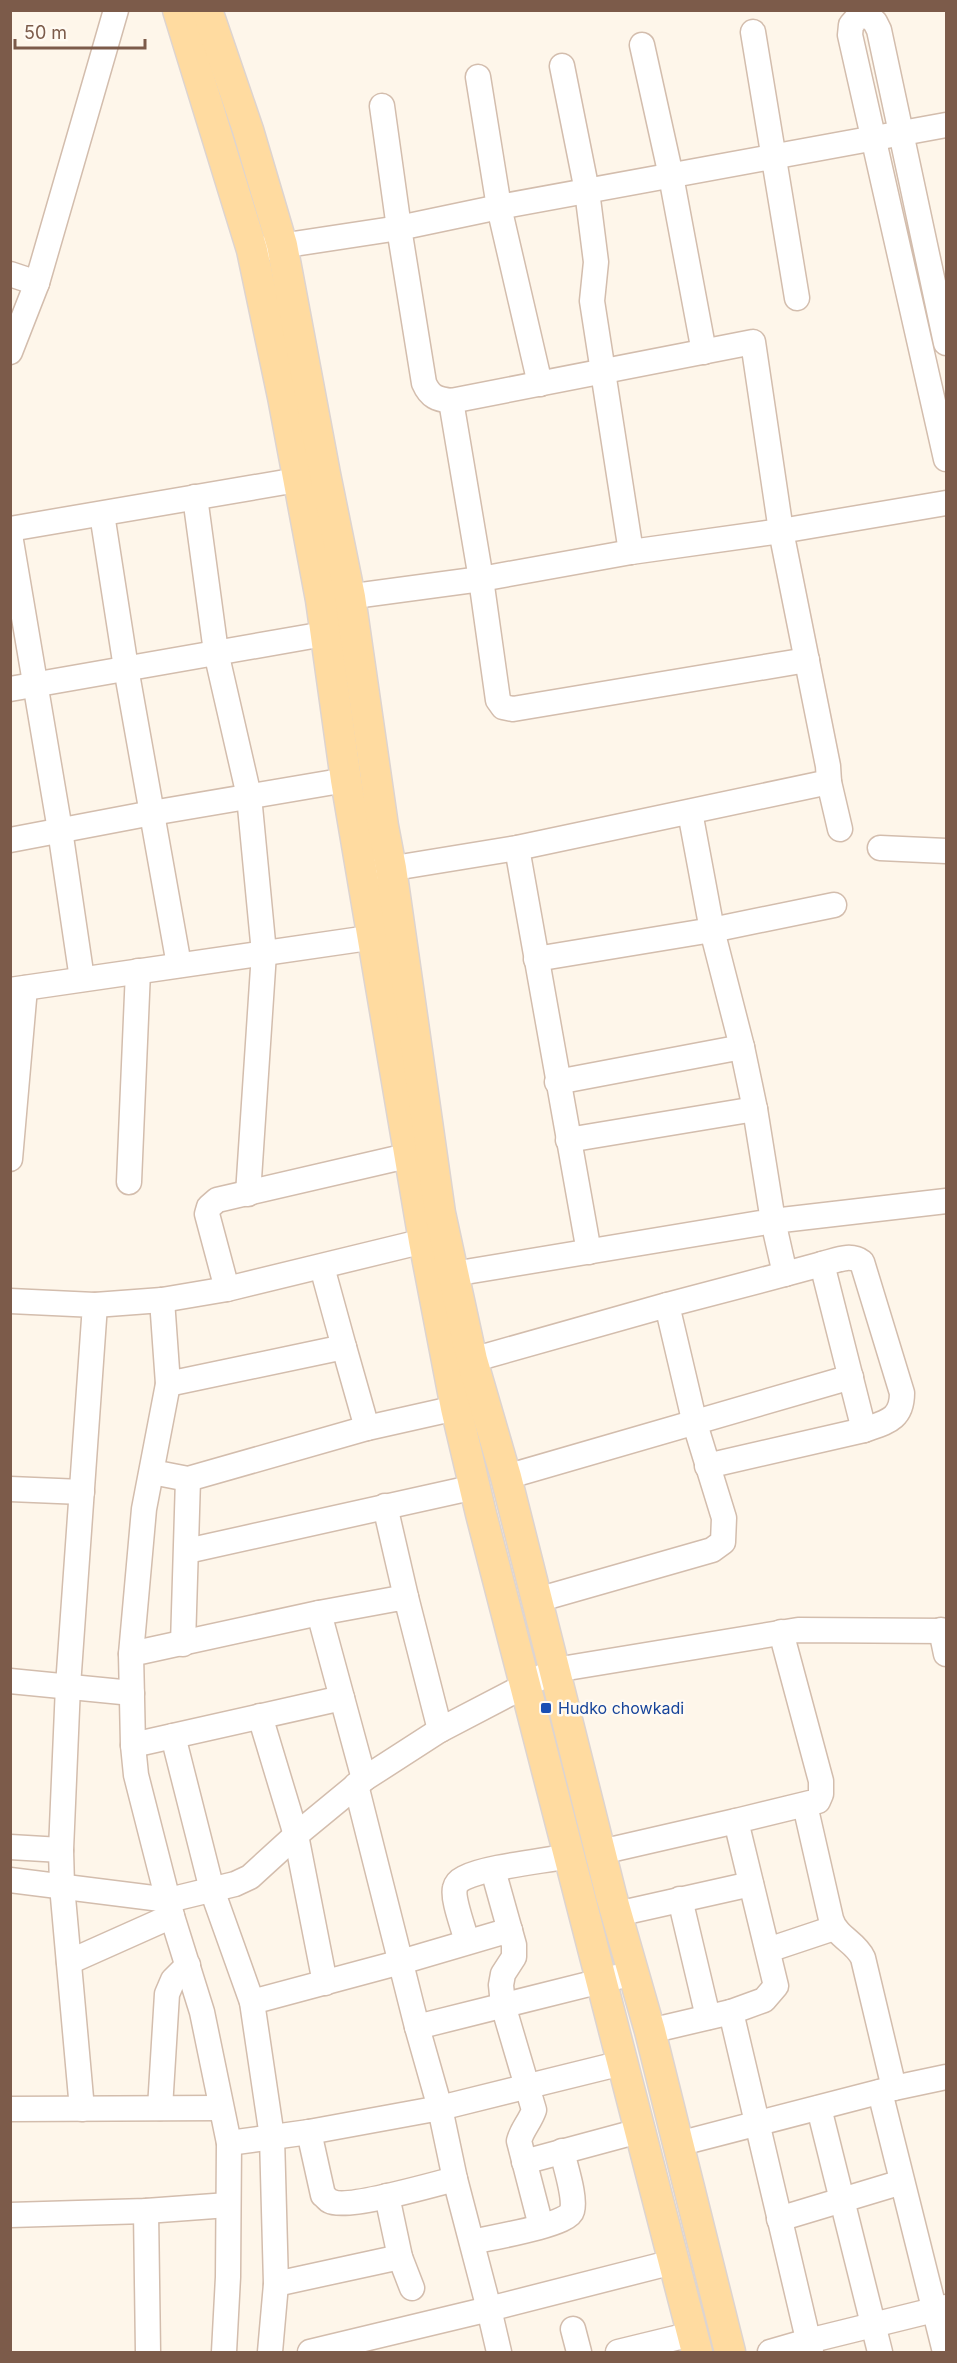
<svg xmlns="http://www.w3.org/2000/svg" width="957" height="2363" font-family="Inter,sans-serif">
<style>
.lines{fill:none;stroke-linecap:round;stroke-linejoin:round}
.minor-casing{stroke:#d3bdad;stroke-width:27}
.major-casing{stroke:#ddd4d0;stroke-width:33}
.minor{stroke:#fff;stroke-width:24}
.major{stroke:#ffdba0;stroke-width:30}
.transit-dot{fill:#1a4fb4;stroke:#fffaf2;stroke-width:2}
.labels{text-anchor:middle;stroke-width:5;stroke-linejoin:round;paint-order:stroke}
.transit-label{font-size:16px;fill:#164399;stroke:#fffaf2;text-anchor:start}
</style>
<rect width="100%" height="100%" fill="#fef6ea"/>
<g class="lines">
<defs>
<g id="minor">
<polyline points="753,32 797,298"/>
<polyline points="642,45 671,176 704,352"/>
<polyline points="562,66 587,191 596,262 592,301 631,552"/>
<polyline points="478,77 499,207 540,384"/>
<polyline points="267,248 399,228 499,207 946,125"/>
<polyline points="10,274 37,283"/>
<polyline points="946,343 879,30 875,22 868,16 858,17 851,25 850,35 946,459"/>
<polyline points="10,352 37,283 116,10"/>
<polyline points="451,401 481,579 498,700 503,707 513,709 807,660"/>
<polyline points="195,497 216,652 249,796 264,953 248,1194"/>
<polyline points="102,514 126,668 179,965"/>
<polyline points="10,529 297,480"/>
<polyline points="10,535 60,830 82,979"/>
<polyline points="332,599 481,579 631,552 781,531 946,503"/>
<polyline points="10,689 324,634"/>
<polyline points="829,782 840,829"/>
<polyline points="10,840 152,813 346,780"/>
<polyline points="517,848 589,1252"/>
<polyline points="880,848 946,851"/>
<path d="M376 871 517 848 829 782 828 766 781 531 753 342 451 401C437 399 430 397 424 383L399 228 382 106"/>
<polyline points="536,959 712,930 834,905"/>
<polyline points="10,990 389,935"/>
<polyline points="557,1082 742,1047"/>
<polyline points="568,1140 755,1109"/>
<polyline points="10,1159 25,988"/>
<polyline points="129,1182 138,971"/>
<path d="M822 1264C835 1261 850 1253 862 1262L902 1393C902 1420 886 1422 864 1430"/>
<polyline points="453,1274 773,1221 755,1109 742,1047 712,930 690,812"/>
<polyline points="227,1289 207,1214 209,1207 217,1200 411,1155"/>
<polyline points="162,1300 168,1384 344,1347 322,1267"/>
<polyline points="10,1301 95,1305 68,1686 61,1850 62,1886 82,2109"/>
<polyline points="95,1305 162,1300 227,1289 424,1241"/>
<polyline points="344,1347 367,1428"/>
<polyline points="472,1360 667,1305"/>
<polyline points="707,1466 864,1430 822,1264 785,1274"/>
<polyline points="152,1472 188,1479 367,1428 456,1408"/>
<polyline points="506,1477 851,1377"/>
<polyline points="10,1489 82,1492"/>
<polyline points="385,1506 406,1597"/>
<polyline points="187,1551 475,1487"/>
<polyline points="537,1600 712,1550 723,1542 724,1518 695,1424 667,1305 785,1274 773,1221 946,1201"/>
<polyline points="319,1613 364,1779"/>
<polyline points="941,1630 946,1654"/>
<polyline points="183,1644 188,1479"/>
<polyline points="131,1654 144,1509 168,1384"/>
<polyline points="10,1681 132,1693"/>
<polyline points="260,1716 296,1835 325,1983"/>
<polyline points="173,1736 212,1890 252,2002 272,2137 276,2284 270,2352"/>
<polyline points="133,1745 342,1698"/>
<polyline points="356,1785 417,2027 440,2108 622,2063"/>
<path d="M805 1805 831 1919C837 1938 855 1941 863 1958L894 2088"/>
<polyline points="10,1847 61,1850"/>
<polyline points="601,1852 736,1821"/>
<path d="M493 1870 514 1945V1957L503 1974 501 1985 503 2005 534 2110C530 2122 522 2129 519 2141L541 2226"/>
<polyline points="10,1880 169,1900 235,1884 250,1877 296,1835 364,1779 440,1730 555,1670 798,1630 946,1631"/>
<polyline points="680,1899 708,2017"/>
<polyline points="617,1914 751,1884"/>
<path d="M467 1942C464 1929 452 1899 455 1888 456 1883 460 1880 464 1878 484 1867 544 1861 569 1856"/>
<polyline points="768,1950 834,1928"/>
<polyline points="69,1962 172,1916"/>
<polyline points="252,2002 401,1962 510,1930"/>
<polyline points="731,2012 811,2352"/>
<polyline points="417,2027 633,1973"/>
<polyline points="650,2031 731,2012 764,2000 776,1986 736,1821 818,1801 821,1794 821,1781 781,1632"/>
<polyline points="880,2092 945,2352"/>
<polyline points="160,2108 167,1994 173,1980 188,1965"/>
<polyline points="819,2108 880,2352"/>
<polyline points="10,2109 221,2108"/>
<path d="M309 2132 323 2195C326 2197 327 2200 330 2201 346 2210 435 2184 455 2179"/>
<polyline points="229,2143 309,2132 440,2108 455,2179 489,2309 673,2262"/>
<polyline points="678,2144 894,2088 946,2077"/>
<polyline points="524,2162 639,2131"/>
<polyline points="387,2196 400,2257 412,2288"/>
<polyline points="146,2211 148,2352"/>
<polyline points="10,2215 146,2211 228,2205"/>
<polyline points="779,2219 902,2182"/>
<path d="M472 2242C489 2238 569 2225 572 2211 576 2197 565 2166 562 2151"/>
<polyline points="276,2284 400,2257"/>
<polyline points="573,2329 579,2352"/>
<polyline points="224,2352 228,2277 229,2143 202,2012 172,1916 136,1775 133,1745 131,1654 319,1613 406,1597 440,1730"/>
<polyline points="310,2352 489,2309 499,2352"/>
<polyline points="618,2352 692,2334"/>
<polyline points="770,2352 808,2341 946,2307"/>
</g>
<g id="major">
<polyline points="178,10 252,250 283,397 321,600 346,780 424,1241 456,1408 481,1514 697,2352"/>
<polyline points="207,10 248,130 282,245 325,474 350,597 383,826 391,868 440,1213 472,1360 506,1477 611,1895 650,2031 730,2352"/>
</g>
</defs>
<use href="#minor" class="minor-casing"/>
<use href="#major" class="major-casing"/>
<use href="#minor" class="minor"/>
<use href="#major" class="major"/>
</g>
<rect class="transit-dot" x="540" y="1702" width="12" height="12" rx="3"/>
<g class="labels">
<g class="transit-label">
<text x="558" y="1714">Hudko chowkadi</text>
</g>
</g>
<rect width="957" height="2363" fill="none" stroke="#7c5b4a" stroke-width="24"/>
<path d="M15 39v9h130v-9" fill="none" stroke="#7c5b4a" stroke-width="3"/>
<text x="24" y="39" font-size="18" fill="#7c5b4a" stroke="#fffaf2" stroke-width="4.5" paint-order="stroke">50 m</text>
</svg>
